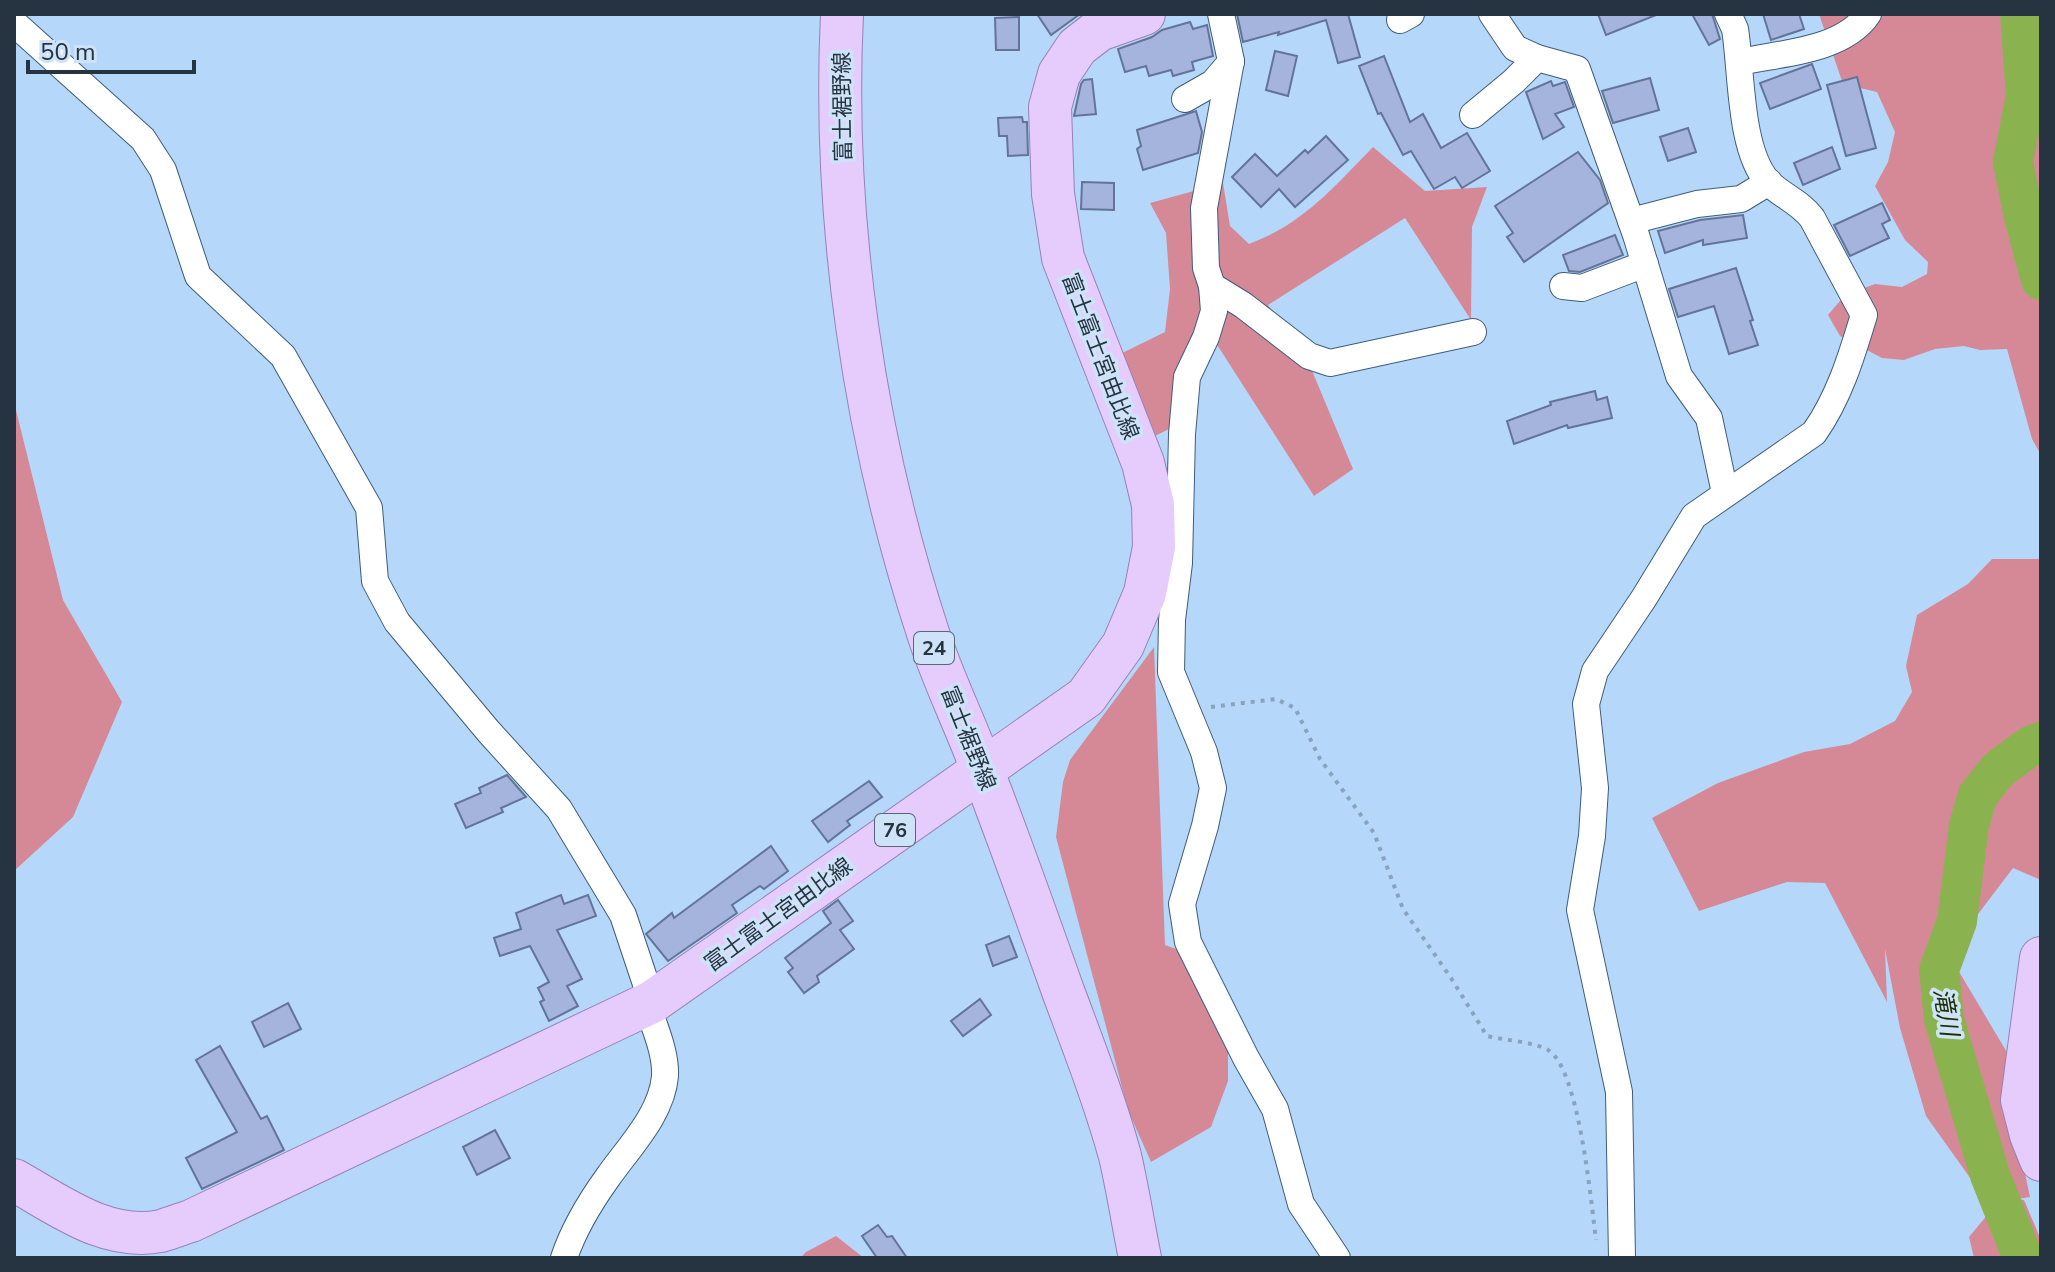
<svg xmlns="http://www.w3.org/2000/svg" width="2055" height="1272" font-family="'Nunito Sans','Noto Sans JP',sans-serif">
<style>
.green{fill:#d58996}
.lines{fill:none;stroke-linecap:round;stroke-linejoin:round}
.river{stroke:#8ab350;stroke-width:40}
.building{fill:#a4b4dc;stroke:#647398;stroke-width:2}
.minor-casing{stroke:#3e5d7b;stroke-width:28}
.primary-casing{stroke:#9781b9;stroke-width:44}
.path{stroke:#87a3be;stroke-width:4;stroke-dasharray:4 6;stroke-linecap:butt}
.minor{stroke:#fff;stroke-width:26}
.primary{stroke:#e5ccfc;stroke-width:42}
.labels{text-anchor:middle;stroke-width:7;stroke-linejoin:round;paint-order:stroke}
.shield{fill:#cee3f8;stroke:#586878;stroke-width:2}
.shield-label{font-size:20px;font-weight:bold;fill:#263441}
.street-label{font-size:22px;fill:#263441;stroke:#cee3f8}
.water-label{font-size:24px;font-style:italic;fill:#213107;stroke:#cee3f8}
</style>
<rect width="100%" height="100%" fill="#b5d8fa"/>
<g class="green">
<polygon points="1819,14 2041,14 2041,455 2032,439 2007,349 1980,350 1964,346 1935,349 1904,360 1882,358 1840,336 1828,315 1845,295 1875,284 1902,287 1927,274 1928,262 1905,240 1875,186 1888,162 1895,132 1877,92 1843,84"/>
<path d="M1373 147 1425 191 1487 187 1472 227 1471 320 1405 218 1268 305 1313 373 1353 469 1314 496 1214 340 1194 380 1191 418 1151 438 1114 357 1165 332 1170 289 1166 233 1150 203 1223 183 1230 226 1249 244C1303 224 1334 187 1373 147Z"/>
<polygon points="14,402 63,600 122,702 73,817 14,871"/>
<polygon points="1992,559 2041,559 2041,880 2013,868 1969,926 1958,970 2011,1059 2010,1103 2030,1197 2017,1199 2024,1200 2041,1240 2041,1258 1974,1258 1969,1237 1998,1202 1988,1203 1926,1116 1900,1028 1885,949 1887,1002 1825,883 1787,882 1699,911 1652,818 1718,783 1804,752 1850,744 1895,721 1912,692 1906,666 1917,615 1968,584"/>
<polygon points="1154,647 1165,945 1209,961 1228,1046 1228,1081 1211,1127 1151,1162 1128,1110 1056,837 1063,782 1070,760"/>
<polygon points="836,1236 864,1258 800,1258 806,1252"/>
</g>
<g class="lines">
<g class="river">
<polyline points="2020,14 2026,96 2013,162 2024,217 2041,280"/>
<polyline points="2023,1258 1990,1175 1944,1019 1939,970 1957,921 1969,825 1978,795 1999,769 2032,745 2041,742"/>
</g>
</g>
<g class="building">
<polygon points="1037,14 1080,14 1051,35"/>
<polygon points="1237,14 1348,14 1360,57 1338,63 1326,20 1278,35 1279,32 1243,42"/>
<polygon points="1598,14 1656,14 1656,15 1606,35"/>
<polygon points="1692,14 1712,14 1720,39 1709,45"/>
<polygon points="1763,14 1799,14 1804,29 1771,40"/>
<polygon points="1019,17 1019,50 996,50 995,18"/>
<polygon points="1190,22 1193,29 1207,25 1213,56 1192,62 1194,70 1173,76 1171,70 1149,76 1146,66 1125,72 1118,49 1152,37 1162,30"/>
<polygon points="1275,51 1297,56 1288,96 1266,90"/>
<polygon points="1384,56 1410,122 1423,114 1441,148 1467,133 1490,171 1462,188 1455,177 1434,189 1411,151 1403,155 1381,113 1378,114 1359,66"/>
<polygon points="1812,64 1821,89 1770,109 1760,83"/>
<polygon points="1857,77 1876,148 1846,156 1827,85"/>
<polygon points="1650,78 1659,110 1613,123 1602,91"/>
<polygon points="1092,79 1096,114 1074,116 1081,84 1084,80"/>
<polygon points="1551,81 1553,86 1565,82 1574,107 1555,114 1564,127 1543,139 1526,92"/>
<polygon points="1196,111 1202,132 1198,153 1143,170 1137,149 1141,146 1137,130"/>
<polygon points="1022,117 1023,122 1027,122 1028,155 1008,156 1007,136 999,136 998,118"/>
<polygon points="1688,128 1696,152 1668,161 1660,137"/>
<polygon points="1326,136 1348,160 1295,207 1279,189 1261,207 1232,177 1255,154 1277,176 1305,150 1308,153"/>
<polygon points="1832,147 1840,169 1803,185 1794,163"/>
<polygon points="1578,152 1600,180 1608,203 1524,262 1507,237 1513,233 1495,206"/>
<polygon points="1082,182 1114,183 1114,210 1081,209"/>
<polygon points="1882,203 1890,220 1882,224 1889,238 1850,256 1834,225"/>
<polygon points="1743,215 1747,238 1703,245 1703,240 1665,253 1658,231 1700,220"/>
<polygon points="1615,235 1623,255 1580,272 1569,271 1563,255"/>
<polygon points="1736,268 1753,320 1750,321 1758,345 1729,354 1714,306 1678,317 1669,289"/>
<polygon points="1595,391 1597,400 1607,397 1612,418 1568,428 1567,425 1514,444 1507,421 1551,405 1550,402"/>
<polygon points="507,775 526,797 501,808 503,812 466,828 455,804 481,793 479,788"/>
<polygon points="869,781 882,797 847,821 850,825 828,842 812,821"/>
<polygon points="771,846 788,871 764,889 760,886 732,905 737,913 668,961 646,934 672,913 674,918"/>
<polygon points="561,895 564,904 588,895 596,916 557,930 582,979 567,986 578,1006 549,1021 540,1002 544,1000 538,988 549,982 530,946 500,956 494,938 521,929 516,913"/>
<polygon points="838,900 853,921 840,930 854,949 817,976 819,982 804,993 788,972 793,968 785,958 831,923 823,911"/>
<polygon points="1009,936 1017,957 993,966 986,945"/>
<polygon points="980,999 991,1015 963,1036 951,1021"/>
<polygon points="288,1003 301,1029 264,1047 252,1022"/>
<polygon points="220,1046 261,1119 267,1116 284,1150 202,1189 186,1158 237,1132 196,1060"/>
<polygon points="495,1130 510,1158 477,1175 463,1147"/>
<polygon points="878,1225 887,1237 892,1236 907,1258 877,1258 862,1236"/>
</g>
<g class="lines">
<defs>
<g id="minor">
<polyline points="1221,14 1231,61 1204,208 1206,268 1212,286 1214,311 1206,337 1187,377 1182,434 1179,563 1172,620 1171,672 1204,752 1213,788 1205,826 1182,904 1188,942 1246,1058 1275,1109 1301,1204 1337,1258"/>
<polyline points="1492,14 1515,48 1537,58 1577,69 1636,235 1679,376 1709,418 1725,493"/>
<polyline points="1400,20 1411,14"/>
<polyline points="14,23 143,139 163,170 198,276 283,356 369,508 375,581 397,622 489,732 559,809 623,915 652,1002"/>
<path d="M1740 62C1781 53 1843 51 1868 14"/>
<polyline points="1185,99 1213,83 1231,62"/>
<polyline points="1473,115 1514,81 1537,58"/>
<polyline points="1631,221 1697,204 1741,199 1769,182"/>
<polyline points="1212,286 1243,305 1309,356 1330,363 1473,332"/>
<polyline points="1563,286 1582,288 1645,264"/>
<path d="M564 1258C574 1228 590 1202 608 1177 629 1147 662 1114 665 1076 666 1051 654 1027 647 1004"/>
<path d="M1622 1258 1619 1092 1580 910 1592 836 1595 788 1586 704 1595 671 1644 598 1694 516 1814 433C1839 398 1852 355 1864 315L1812 218C1800 202 1782 196 1768 182 1739 149 1742 73 1735 29L1728 14"/>
</g>
<g id="primary">
<path d="M842 14C832 219 864 438 928 633 943 680 966 725 983 772 1011 844 1037 918 1063 991 1083 1045 1105 1101 1120 1156 1128 1190 1133 1224 1140 1258"/>
<polyline points="2041,958 2022,1100 2031,1135 2041,1160"/>
<path d="M14 1180C59 1205 106 1242 161 1231 171 1228 181 1224 191 1221L652 1002 1086 697 1123 645 1145 593 1154 547 1153 505 1143 463 1063 258 1053 194 1050 107 1059 74 1077 47 1099 30 1144 14"/>
</g>
</defs>
<use href="#minor" class="minor-casing"/>
<use href="#primary" class="primary-casing"/>
<path class="path" d="M1211 707 1276 699 1295 708 1320 759 1374 833 1403 909 1451 978 1487 1036C1503 1040 1535 1042 1548 1050 1579 1068 1591 1202 1596 1240"/>
<use href="#minor" class="minor"/>
<use href="#primary" class="primary"/>
</g>
<g class="labels">
<g class="shield">
<rect x="914" y="632" width="40" height="32" rx="6"/>
<rect x="875" y="814" width="40" height="32" rx="6"/>
</g>
<g class="shield-label">
<text x="934" y="655">24</text>
<text x="895" y="837">76</text>
</g>
<g class="street-label">
<text transform="translate(842 107) rotate(-91)" y="8">富士裾野線</text>
<text transform="translate(1101 356) rotate(69)" y="8">富士富士宮由比線</text>
<text transform="translate(969 738) rotate(68)" y="8">富士裾野線</text>
<text transform="translate(778 914) rotate(-36)" y="8">富士富士宮由比線</text>
</g>
<g class="water-label">
<text transform="translate(1946 1012) rotate(80)" y="8">滝川</text>
</g>
</g>
<rect width="2055" height="1272" fill="none" stroke="#263441" stroke-width="32"/>
<path d="M28 60v12h166v-12" fill="none" stroke="#263441" stroke-width="4"/>
<text x="40" y="60" font-size="24" fill="#263441" stroke="#cee3f8" stroke-width="6" paint-order="stroke">50 m</text>
</svg>
